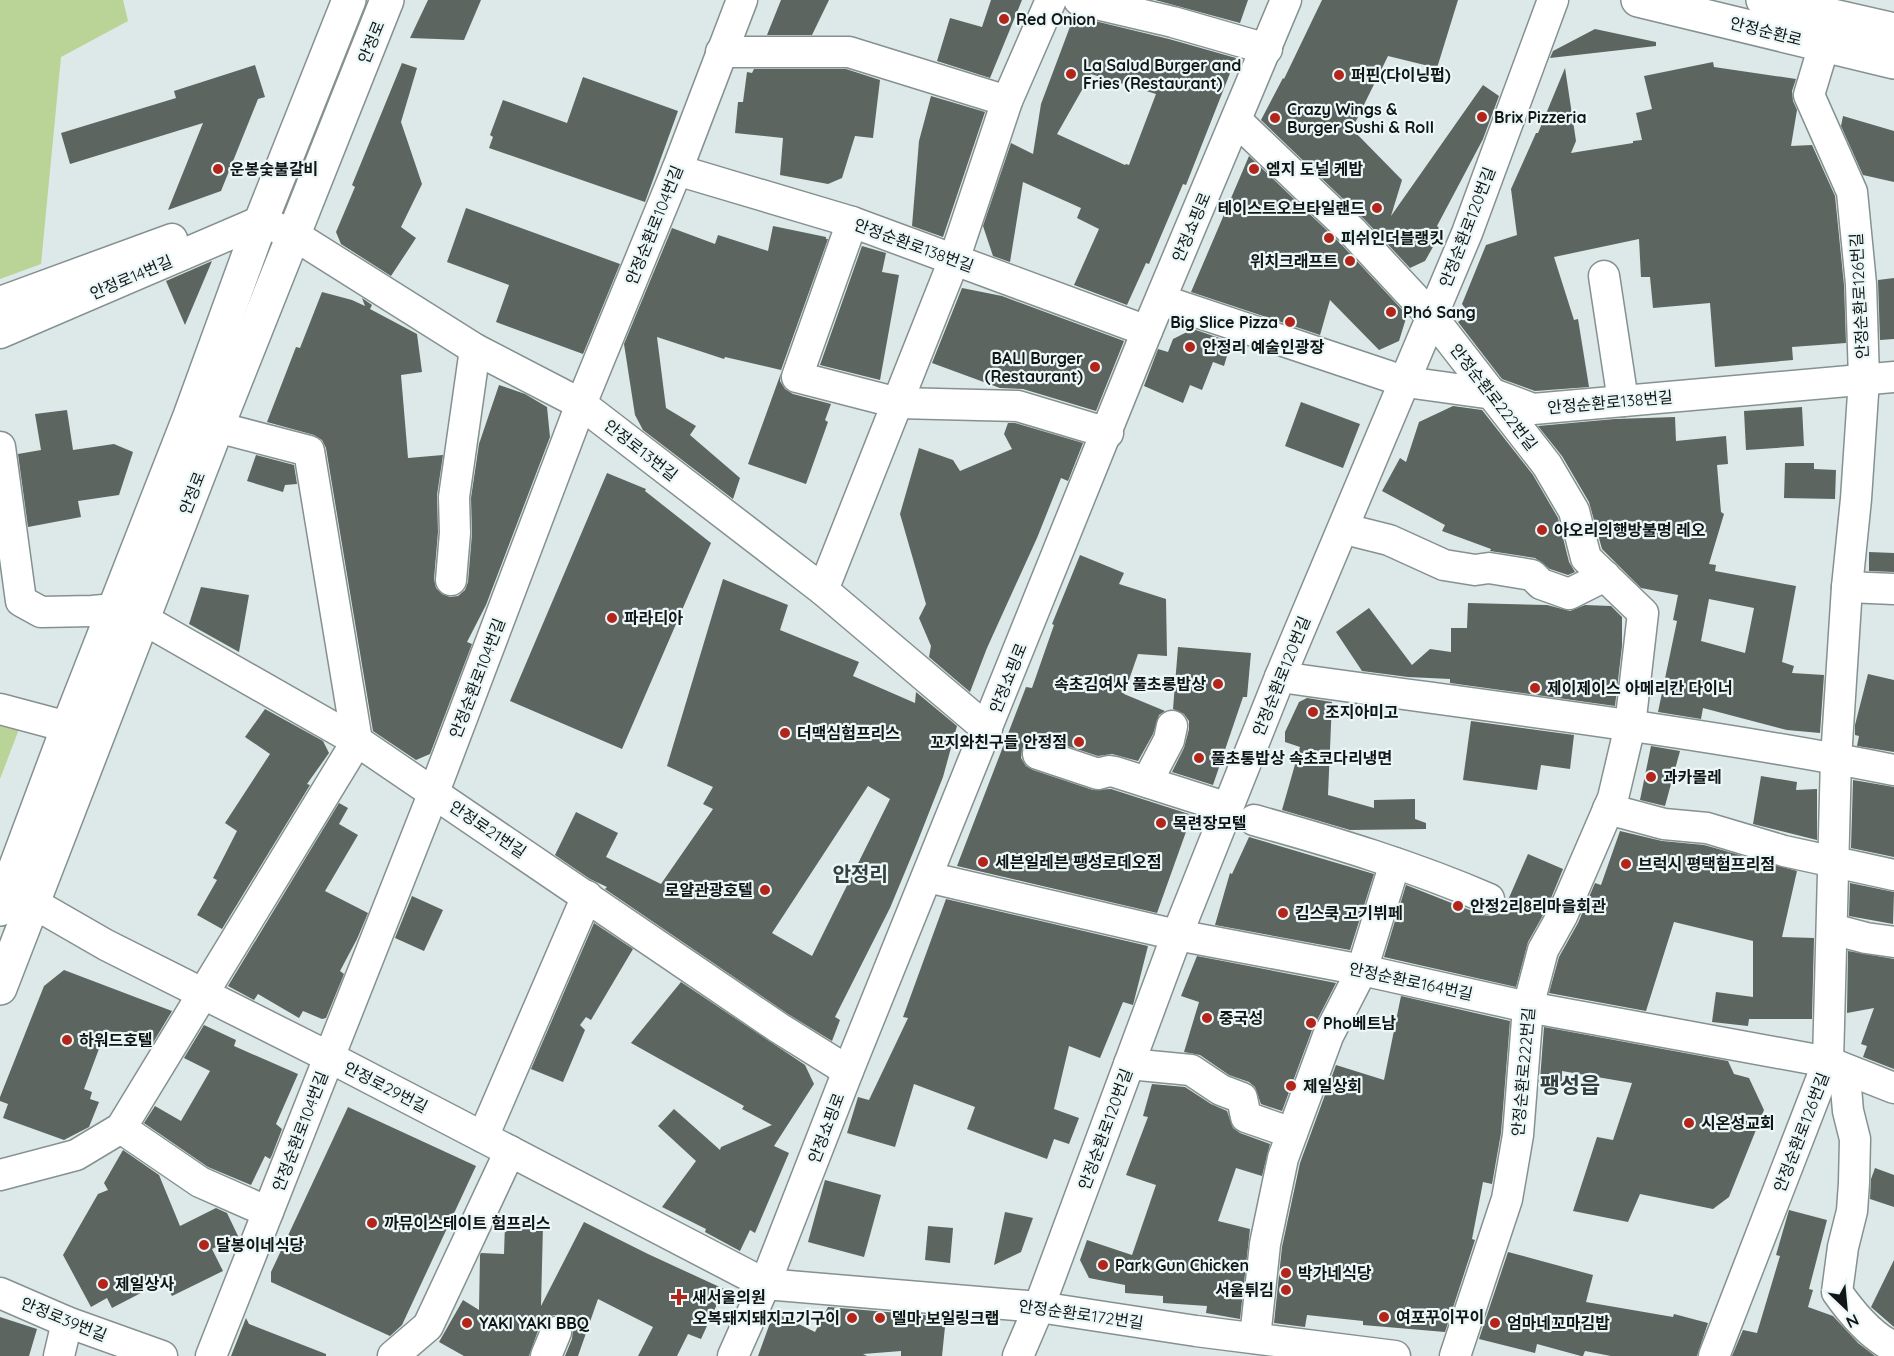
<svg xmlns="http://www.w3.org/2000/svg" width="1894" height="1356" font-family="Quicksand,'Noto Sans KR',sans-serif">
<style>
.green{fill:#bad396}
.building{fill:#5c655f;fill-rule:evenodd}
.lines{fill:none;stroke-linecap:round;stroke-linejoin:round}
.minor-casing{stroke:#859190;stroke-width:33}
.major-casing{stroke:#859190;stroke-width:36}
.minor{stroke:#fff;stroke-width:30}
.major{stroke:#fff;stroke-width:33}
.poi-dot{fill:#b3241b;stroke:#eaf7f6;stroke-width:2}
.labels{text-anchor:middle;stroke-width:4.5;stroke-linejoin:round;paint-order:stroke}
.poi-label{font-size:16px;font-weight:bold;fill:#111515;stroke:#eaf7f6;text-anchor:start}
.street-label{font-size:16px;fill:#111515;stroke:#eaf7f6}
.quarter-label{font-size:20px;font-weight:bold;fill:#333e3d;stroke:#eaf7f6}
.district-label{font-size:22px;font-weight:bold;fill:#333e3d;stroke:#eaf7f6}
</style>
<rect width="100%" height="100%" fill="#dce9e8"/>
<g class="green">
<polygon points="0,0 123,0 128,21 61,57 41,264 0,279"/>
<polygon points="0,724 19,729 0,779"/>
</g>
<g class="building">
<polygon points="428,0 481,0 464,40 410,38"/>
<polygon points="781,0 829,0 812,35 767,35"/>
<polygon points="991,0 1022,0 990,78 937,61 950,18 982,27"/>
<polygon points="1155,0 1248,0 1240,23"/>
<polygon points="1322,0 1458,0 1437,68 1388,56 1352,129 1402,180 1391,216 1483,85 1499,96 1483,139 1437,226 1442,231 1425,261 1410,268 1364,219 1261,120 1283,78 1284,79"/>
<path d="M1074 16 1169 39 1236 58 1186 185 1183 184 1149 264 1146 263 1127 305 1074 285 1099 229 1077 218 1081 208 1023 182 1010 262 993 256 983 226 1011 143 1033 154 1041 104ZM1091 74 1156 94 1129 165 1126 164 1125 165 1057 134Z"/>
<polygon points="1595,29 1656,42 1656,46 1550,58 1553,51"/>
<polygon points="1713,62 1714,67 1796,79 1792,91 1793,101 1797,110 1791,146 1812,145 1835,196 1844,285 1846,343 1792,347 1793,360 1715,367 1710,303 1653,308 1650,277 1641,277 1639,239 1554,257 1574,320 1578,319 1589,387 1535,391 1502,379 1458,322 1469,314 1462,304 1486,245 1517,235 1511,189 1536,133 1538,133 1565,68 1576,141 1571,153 1633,143 1633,141 1642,140 1636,113 1652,109 1644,76"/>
<polygon points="402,63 417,68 401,122 422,184 401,227 416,238 391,276 341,244 336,232 355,187 352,185"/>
<polygon points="255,65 265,97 258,99 221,191 168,210 203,123 70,164 61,133 176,98 174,91"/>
<polygon points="754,69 846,69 880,80 873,138 855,136 842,178 828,184 780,175 783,138 735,133 738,102 743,102 747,72 752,73"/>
<polygon points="583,77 678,111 645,202 489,148 493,137 490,135 503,100 567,123"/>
<polygon points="931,96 985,112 943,237 912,226 919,141"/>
<polygon points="1843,116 1894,131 1894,182 1863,175 1841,126"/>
<polygon points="1249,156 1340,243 1407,315 1399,341 1379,350 1330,300 1320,335 1191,292"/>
<polygon points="466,208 620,264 583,354 496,322 509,285 447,262"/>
<polygon points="773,226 826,237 826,239 828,239 781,370 725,357 724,359 657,337 666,408 696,426 690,435 740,478 733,499 643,430 635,415 624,344 672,228 715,244 718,235 768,251"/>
<polygon points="862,246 886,253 882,272 899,275 880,380 820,365"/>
<polygon points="212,261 185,325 166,281"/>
<polygon points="1894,278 1894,339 1880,340 1878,280"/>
<polygon points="962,288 1002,296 1124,341 1096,411 1023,389 1000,388 932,363"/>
<polygon points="322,292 352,300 365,306 362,298 372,305 370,309 417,334 422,372 401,375 408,458 443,455 437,495 438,532 434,579 436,588 442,594 450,597 458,596 465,590 468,582 472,534 471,498 479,444 499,385 525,394 547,407 550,437 486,605 467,642 472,644 430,754 416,760 373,731 326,448 322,440 314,435 267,422 296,347 300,348"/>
<polygon points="1193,329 1231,342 1224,366 1213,362 1202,390 1190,385 1183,403 1144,386 1158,349 1168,352 1173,339"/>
<polygon points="781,373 780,381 785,389 793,394 831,404 825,420 828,422 806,484 748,464"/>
<polygon points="1301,402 1360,424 1343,468 1285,446"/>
<polygon points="1453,406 1482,410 1533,475 1558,518 1569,562 1575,572 1568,575 1550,569 1535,558 1490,551 1491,549 1442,531 1445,525 1382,491 1400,458 1406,462 1419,422"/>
<polygon points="1802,407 1804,446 1746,450 1744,411"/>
<polygon points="67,410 73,450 114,444 133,452 119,495 78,501 81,517 28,527 18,454 41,450 35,414"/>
<path d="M1675 417 1676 441 1726 436 1728 464 1717 465 1721 512 1724 514 1709 564 1716 565 1715 571 1796 586 1782 662 1794 666 1792 673 1824 675 1820 733 1787 730 1703 708 1701 719 1658 712 1677 621 1673 620 1678 595 1641 588 1602 549 1589 502 1562 456 1538 426 1615 419ZM1709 599 1754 608 1745 653 1701 641Z"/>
<polygon points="1008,423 1015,423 1083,443 1068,481 1061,478 1037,538 987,648 970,692 929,657 931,646 919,618 926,604 900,514 919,448 953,460 960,471 1012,449 1004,434"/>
<polygon points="256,455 294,465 297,484 285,485 283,492 247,481"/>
<polygon points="1785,463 1814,463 1814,469 1836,470 1835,499 1784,498"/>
<polygon points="607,473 646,489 645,491 711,543 622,749 510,701"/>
<polygon points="1869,552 1894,553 1894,572 1869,571"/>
<polygon points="1080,555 1124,573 1119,584 1166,599 1167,656 1138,654 1124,694 1165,711 1159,715 1153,734 1138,761 1112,754 1098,756 1043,738 1035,737 1026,742 1022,749 1021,758 1026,766 1033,770 1093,790 1111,789 1192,815 1157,913 957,866 1026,687 1032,688 1054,625 1052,624"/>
<path d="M723 579 788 605 780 630 859 662 853 676 915 703 916 692 957 726 943 777 917 843 890 908 835 1017 840 1020 832 1041 788 1014 605 889 607 887 590 879 555 855 576 812 618 833 606 857 661 884 713 809 703 804 713 787 667 766ZM868 786 890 799 812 956 772 933Z"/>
<polygon points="201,587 249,595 239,652 189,624"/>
<polygon points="1468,603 1547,605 1570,611 1585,605 1611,606 1622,617 1622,646 1615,706 1450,683 1450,679 1408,677 1362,671 1336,632 1369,608 1412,665 1430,649 1451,652 1451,628 1467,628"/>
<polygon points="1178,647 1251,653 1247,697 1243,697 1213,785 1172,772 1184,748 1189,729 1189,721 1184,714 1173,709"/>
<polygon points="1868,674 1894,680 1894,752 1857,746 1859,736 1855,735 1855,725"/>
<polygon points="1307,698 1332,702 1328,795 1374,808 1374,800 1415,799 1415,819 1426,823 1426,829 1350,830 1282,810 1300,747 1285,742 1285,732 1299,702"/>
<polygon points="265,709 323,741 329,753 307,784 310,785 222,929 197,915 217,880 213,878 237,831 225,823 270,754 245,737"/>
<polygon points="1471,721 1574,735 1570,769 1541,765 1537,790 1463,780"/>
<polygon points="1651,746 1680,751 1665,806 1640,800"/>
<polygon points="1761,776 1797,782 1796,790 1817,789 1817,840 1753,824"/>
<polygon points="1853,780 1894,787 1894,857 1851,848"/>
<polygon points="339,803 348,808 339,824 358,835 325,891 368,913 357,939 340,971 344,974 326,1018 322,1019 303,1011 299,1018 258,994 254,1000 228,986"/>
<polygon points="1620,831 1662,841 1704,845 1797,871 1782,937 1814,938 1812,1019 1749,1019 1748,1026 1712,1022 1716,992 1753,997 1753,941 1674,922 1646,1011 1549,993 1559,957 1578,923 1595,883 1601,885"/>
<polygon points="1249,837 1374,874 1350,950 1215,925 1230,873 1232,874"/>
<polygon points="1528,854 1563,869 1547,908 1528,942 1516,987 1384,957 1406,885 1482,915 1491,916 1499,913 1502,914"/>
<polygon points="1850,883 1894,892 1893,924 1849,916"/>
<polygon points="412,896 443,910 424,951 395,938"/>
<polygon points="946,899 1148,946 1133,1005 1123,1002 1100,1058 1069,1046 1054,1109 1079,1118 1069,1144 1054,1139 1047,1159 967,1129 975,1107 914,1084 895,1147 847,1133 858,1097 869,1100 908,1018 903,1017"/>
<polygon points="594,923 633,949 591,1020 586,1017 580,1025 585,1030 563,1082 531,1069"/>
<polygon points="1848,951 1894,959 1894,1069 1863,1057 1867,1046 1861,1044 1874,1008 1847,1013"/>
<polygon points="1197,956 1336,983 1312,1030 1282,1111 1261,1104 1255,1087 1249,1082 1229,1075 1200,1055 1184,1052 1199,1002 1181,996"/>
<polygon points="64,970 172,1011 151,1046 106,1030 84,1089 92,1092 90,1099 99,1102 89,1127 64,1140 3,1118 8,1104 0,1101 0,1097 44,986"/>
<polygon points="681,982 805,1065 814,1084 774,1146 789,1153 755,1233 750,1230 740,1251 705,1232 706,1229 662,1207 696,1161 658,1126 674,1109 720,1150 721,1147 772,1125 742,1109 744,1106 631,1043"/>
<polygon points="1401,996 1510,1021 1501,1133 1492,1184 1483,1182 1472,1239 1475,1240 1445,1332 1363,1325 1363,1321 1307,1315 1305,1327 1274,1323 1282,1247 1300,1163 1336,1065 1384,1080"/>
<polygon points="204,1025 236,1040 234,1046 298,1074 276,1124 282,1129 272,1155 270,1159 265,1156 251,1185 208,1167 144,1123 155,1106 181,1121 210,1071 184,1058"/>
<polygon points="1544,1027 1728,1061 1734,1074 1749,1078 1764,1110 1729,1197 1713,1209 1640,1194 1628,1222 1573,1211 1597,1137 1613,1140 1632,1083 1562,1071 1562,1085 1540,1080"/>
<polygon points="1152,1084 1185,1087 1211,1104 1227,1111 1233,1128 1240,1133 1270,1144 1262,1176 1236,1168 1218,1221 1250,1229 1240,1319 1206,1313 1207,1306 1163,1303 1163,1296 1125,1293 1125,1285 1089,1278 1080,1260 1087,1240 1132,1255 1156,1185 1126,1175 1148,1117 1143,1116"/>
<polygon points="348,1107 476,1166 402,1325 390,1336 271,1282 271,1272"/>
<polygon points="123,1150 159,1175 180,1226 216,1208 227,1213 238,1236 212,1249 223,1271 172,1296 164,1281 112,1308 107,1298 91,1307 63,1255 98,1194 108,1190 104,1183"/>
<polygon points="1875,1168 1894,1175 1894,1207 1870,1199 1871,1179"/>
<polygon points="825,1180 881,1195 864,1257 808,1242"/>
<polygon points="1789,1210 1827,1220 1809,1289 1813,1290 1808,1307 1833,1316 1858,1343 1875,1356 1732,1356 1743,1330 1757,1333 1780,1256 1776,1255"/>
<polygon points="1005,1212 1033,1218 1021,1252 994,1265"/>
<polygon points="584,1222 648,1254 724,1289 701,1339 688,1334 677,1356 638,1356 653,1327 598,1299 578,1356 565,1356 572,1339 573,1329 569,1321 563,1316 554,1315 546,1318 540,1325 529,1356 464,1356 439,1342 463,1300 479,1310 480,1255 481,1253 504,1254 505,1224 543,1225 541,1306"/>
<polygon points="928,1226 953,1228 950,1263 925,1260"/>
<polygon points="1508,1252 1593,1275 1586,1302 1673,1317 1674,1314 1708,1323 1697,1356 1611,1356 1585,1351 1583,1356 1581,1356 1537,1344 1535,1353 1479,1339"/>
<polygon points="1894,1260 1894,1327 1871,1307"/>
<polygon points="828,1307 946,1317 942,1356 901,1356 901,1351 863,1354 867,1356 758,1356 774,1312 815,1332"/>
<polygon points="0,1317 37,1329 29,1356 0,1356"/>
<polygon points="246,1318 249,1324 326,1354 326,1356 231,1356"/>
</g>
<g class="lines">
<defs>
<g id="minor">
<polyline points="1079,0 1173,22 1267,49"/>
<polyline points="721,52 849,52 1007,101"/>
<polyline points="1236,120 1352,231 1432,317 1547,465 1574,511 1586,558 1643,613 1630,726 1613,798 1562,916 1543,950 1528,1007 1518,1135 1507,1199 1455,1356"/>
<polyline points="677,170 852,222 1147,331"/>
<polyline points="852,222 797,377 898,403 1018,406 1108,433"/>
<polyline points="1604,276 1623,401"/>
<polyline points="1161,300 1406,382 1493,394 1533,409 1894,377"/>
<polyline points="0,302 172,239"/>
<polyline points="0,333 261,221 294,235 475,349 581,404 823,590 987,729"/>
<polyline points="0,447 21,601 41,612 92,611 115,609 143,619 357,741 779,1028 848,1071"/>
<polyline points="1345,525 1353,531 1389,540 1444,565 1475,570 1489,568 1532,575 1541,584 1569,594 1605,576"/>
<polyline points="451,580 455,533 454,497 475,349"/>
<polyline points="1847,587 1894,589"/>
<polyline points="823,590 954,260 1007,101 1051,0"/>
<path d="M1280 677C1485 706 1691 730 1894 770"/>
<polyline points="0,709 90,733"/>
<polyline points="1038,754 1098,774 1109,771 1115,772 1228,808"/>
<polyline points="1147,782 1169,740 1172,726"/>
<polyline points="1608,809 1664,824 1707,828 1784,851 1894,875"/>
<path d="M1254 820C1333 842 1413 866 1489 899"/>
<polyline points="927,877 1177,935 1362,970 1528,1007 1828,1062 1894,1088"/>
<polyline points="10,893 33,903 106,945 329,1057 765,1284 1039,1307 1196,1331 1395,1356"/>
<polyline points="1832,929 1866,938 1894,942"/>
<polyline points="1129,1064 1191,1070 1221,1090 1242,1098 1246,1117 1292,1133"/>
<path d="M1851 1072 1846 1088 1848 1111 1855 1139 1854 1183 1852 1211 1843 1247 1837 1292C1851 1312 1872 1337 1894 1347"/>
<polyline points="121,1128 200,1182 268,1212"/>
<polyline points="483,1137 587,896"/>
<polyline points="0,1175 76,1155 121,1128 357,741 309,451 217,427 196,418"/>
<polyline points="0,1293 67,1322 162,1356"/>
<polyline points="1255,1338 1265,1244 1283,1158 1328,1036 1362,970 1395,863"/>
<polyline points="59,1356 67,1322"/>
<polyline points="211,1356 434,792 581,404 677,170 742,0"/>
<polyline points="393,1356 428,1326 510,1151"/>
<polyline points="546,1356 556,1332"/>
<polyline points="733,1356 765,1284 848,1071 1147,331 1286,0"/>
<polyline points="1018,1356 1039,1307 1177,935 1280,677 1467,233 1553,0"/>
<polyline points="1714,1356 1828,1062 1836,759 1847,587 1856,499 1864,379 1861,284 1852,192 1809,95 1831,22"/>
</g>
<g id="major">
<polyline points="1638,0 1894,62"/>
<polyline points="1763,0 1894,30"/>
<polyline points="0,909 68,727 190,416 261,221 349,0"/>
<polyline points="0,988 217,427 387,0"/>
</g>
</defs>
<use href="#minor" class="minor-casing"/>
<use href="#major" class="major-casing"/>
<use href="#minor" class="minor"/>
<use href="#major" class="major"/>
</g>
<g class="poi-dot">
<circle cx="1004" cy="19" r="6"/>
<circle cx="1071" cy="74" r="6"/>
<circle cx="1339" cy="75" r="6"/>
<circle cx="1482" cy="117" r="6"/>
<circle cx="1275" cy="118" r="6"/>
<circle cx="218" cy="169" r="6"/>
<circle cx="1254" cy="169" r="6"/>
<circle cx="1377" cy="208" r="6"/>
<circle cx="1329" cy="238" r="6"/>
<circle cx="1350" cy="261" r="6"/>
<circle cx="1391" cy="312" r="6"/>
<circle cx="1290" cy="322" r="6"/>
<circle cx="1190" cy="347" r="6"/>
<circle cx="1095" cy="367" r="6"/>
<circle cx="1542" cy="530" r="6"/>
<circle cx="612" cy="618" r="6"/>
<circle cx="1218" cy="684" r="6"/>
<circle cx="1535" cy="688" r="6"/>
<circle cx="1313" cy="712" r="6"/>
<circle cx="785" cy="733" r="6"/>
<circle cx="1079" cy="742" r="6"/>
<circle cx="1199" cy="758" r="6"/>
<circle cx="1651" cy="777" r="6"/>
<circle cx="1161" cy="823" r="6"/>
<circle cx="983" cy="862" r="6"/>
<circle cx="1626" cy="864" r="6"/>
<circle cx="765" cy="890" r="6"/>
<circle cx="1458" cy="906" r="6"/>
<circle cx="1283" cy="913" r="6"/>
<circle cx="1207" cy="1018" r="6"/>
<circle cx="1311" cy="1023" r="6"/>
<circle cx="67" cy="1040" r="6"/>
<circle cx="1291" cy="1086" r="6"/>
<circle cx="1689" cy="1123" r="6"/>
<circle cx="372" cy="1223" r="6"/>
<circle cx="204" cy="1245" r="6"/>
<circle cx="1103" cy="1265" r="6"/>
<circle cx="1286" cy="1273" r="6"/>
<circle cx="103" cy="1284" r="6"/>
<circle cx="1286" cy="1290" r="6"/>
<path d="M676 1288h6v6h6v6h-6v6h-6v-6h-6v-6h6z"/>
<circle cx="1384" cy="1317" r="6"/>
<circle cx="852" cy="1318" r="6"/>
<circle cx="880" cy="1318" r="6"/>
<circle cx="467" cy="1323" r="6"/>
<circle cx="1495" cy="1323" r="6"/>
</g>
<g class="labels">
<g class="poi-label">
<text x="1016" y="25">Red Onion</text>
<text x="1083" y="71">La Salud Burger and<tspan x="1083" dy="18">Fries (Restaurant)</tspan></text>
<text x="1351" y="81">퍼핀(다이닝펍)</text>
<text x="1287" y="115">Crazy Wings &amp;<tspan x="1287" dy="18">Burger Sushi &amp; Roll</tspan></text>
<text x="1494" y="123">Brix Pizzeria</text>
<text x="230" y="175">운봉숯불갈비</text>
<text x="1266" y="175">엠지 도널 케밥</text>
<text x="1365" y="214" text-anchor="end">테이스트오브타일랜드</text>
<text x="1341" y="244">피쉬인더블랭킷</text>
<text x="1338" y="267" text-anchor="end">위치크래프트</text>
<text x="1403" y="318">Phó Sang</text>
<text x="1278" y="328" text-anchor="end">Big Slice Pizza</text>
<text x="1202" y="353">안정리 예술인광장</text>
<text x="1083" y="364" text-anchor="end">BALI Burger<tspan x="1083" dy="18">(Restaurant)</tspan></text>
<text x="1554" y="536">아오리의행방불명 레오</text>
<text x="624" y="624">파라디아</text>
<text x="1206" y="690" text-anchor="end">속초김여사 풀초롱밥상</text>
<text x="1547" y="694">제이제이스 아메리칸 다이너</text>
<text x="1325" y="718">조지아미고</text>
<text x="797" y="739">더맥심험프리스</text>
<text x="1067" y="748" text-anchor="end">꼬지와친구들 안정점</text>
<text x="1211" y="764">풀초통밥상 속초코다리냉면</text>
<text x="1663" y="783">과카몰레</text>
<text x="1173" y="829">목련장모텔</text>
<text x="995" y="868">세븐일레븐 팽성로데오점</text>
<text x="1638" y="870">브럭시 평택험프리점</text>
<text x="753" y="896" text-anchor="end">로얄관광호텔</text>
<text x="1470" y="912">안정2리8리마을회관</text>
<text x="1295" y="919">킴스쿡 고기뷔페</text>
<text x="1219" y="1024">중국성</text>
<text x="1323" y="1029">Pho베트남</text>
<text x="79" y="1046">하워드호텔</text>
<text x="1303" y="1092">제일상회</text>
<text x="1701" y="1129">시온성교회</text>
<text x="384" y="1229">까뮤이스테이트 험프리스</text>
<text x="216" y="1251">달봉이네식당</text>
<text x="1115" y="1271">Park Gun Chicken</text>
<text x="1298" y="1279">박가네식당</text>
<text x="115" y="1290">제일상사</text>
<text x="1274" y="1296" text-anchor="end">서울튀김</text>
<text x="692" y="1303">새서울의원</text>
<text x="1396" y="1323">여포꾸이꾸이</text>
<text x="840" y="1324" text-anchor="end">오복돼지돼지고기구이</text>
<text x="892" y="1324">델마 보일링크랩</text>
<text x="479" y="1329">YAKI YAKI BBQ</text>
<text x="1507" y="1329">엄마네꼬마김밥</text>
</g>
<g class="street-label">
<text transform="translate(1766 31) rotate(14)" y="6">안정순환로</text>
<text transform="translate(371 42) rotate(-68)" y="6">안정로</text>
<text transform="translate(654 225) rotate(-68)" y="6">안정순환로104번길</text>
<text transform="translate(1191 227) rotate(-67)" y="6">안정쇼핑로</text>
<text transform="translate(1467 227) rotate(-69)" y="6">안정순환로120번길</text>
<text transform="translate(914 245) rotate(20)" y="6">안정순환로138번길</text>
<text transform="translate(131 277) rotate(-23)" y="6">안정로14번길</text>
<text transform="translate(1859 296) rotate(-93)" y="6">안정순환로126번길</text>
<text transform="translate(1494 397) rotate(52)" y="6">안정순환로222번길</text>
<text transform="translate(1610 402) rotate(-5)" y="6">안정순환로138번길</text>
<text transform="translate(641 450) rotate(38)" y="6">안정로13번길</text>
<text transform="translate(192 493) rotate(-69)" y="6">안정로</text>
<text transform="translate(1281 676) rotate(-68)" y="6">안정순환로120번길</text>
<text transform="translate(477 678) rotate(-69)" y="6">안정순환로104번길</text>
<text transform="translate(1008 678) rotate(-68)" y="6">안정쇼핑로</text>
<text transform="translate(488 829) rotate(34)" y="6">안정로21번길</text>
<text transform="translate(1411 981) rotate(12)" y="6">안정순환로164번길</text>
<text transform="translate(1523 1072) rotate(-85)" y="6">안정순환로222번길</text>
<text transform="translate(386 1087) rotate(27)" y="6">안정로29번길</text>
<text transform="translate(826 1128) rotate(-69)" y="6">안정쇼핑로</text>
<text transform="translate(1105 1129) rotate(-70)" y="6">안정순환로120번길</text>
<text transform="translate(300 1131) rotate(-69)" y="6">안정순환로104번길</text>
<text transform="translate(1801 1132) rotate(-69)" y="6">안정순환로126번길</text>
<text transform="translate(1081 1314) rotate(8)" y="6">안정순환로172번길</text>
<text transform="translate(64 1319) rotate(22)" y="6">안정로39번길</text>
</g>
<g class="quarter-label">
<text x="860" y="881">안정리</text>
</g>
<g class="district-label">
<text x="1570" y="1093">팽성읍</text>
</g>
</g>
<g transform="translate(1846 1308) rotate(154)" stroke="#eaf7f6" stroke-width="4.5" paint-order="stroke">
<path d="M0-4.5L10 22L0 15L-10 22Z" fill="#111515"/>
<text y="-9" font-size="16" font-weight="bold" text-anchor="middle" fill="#111515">N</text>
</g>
</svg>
